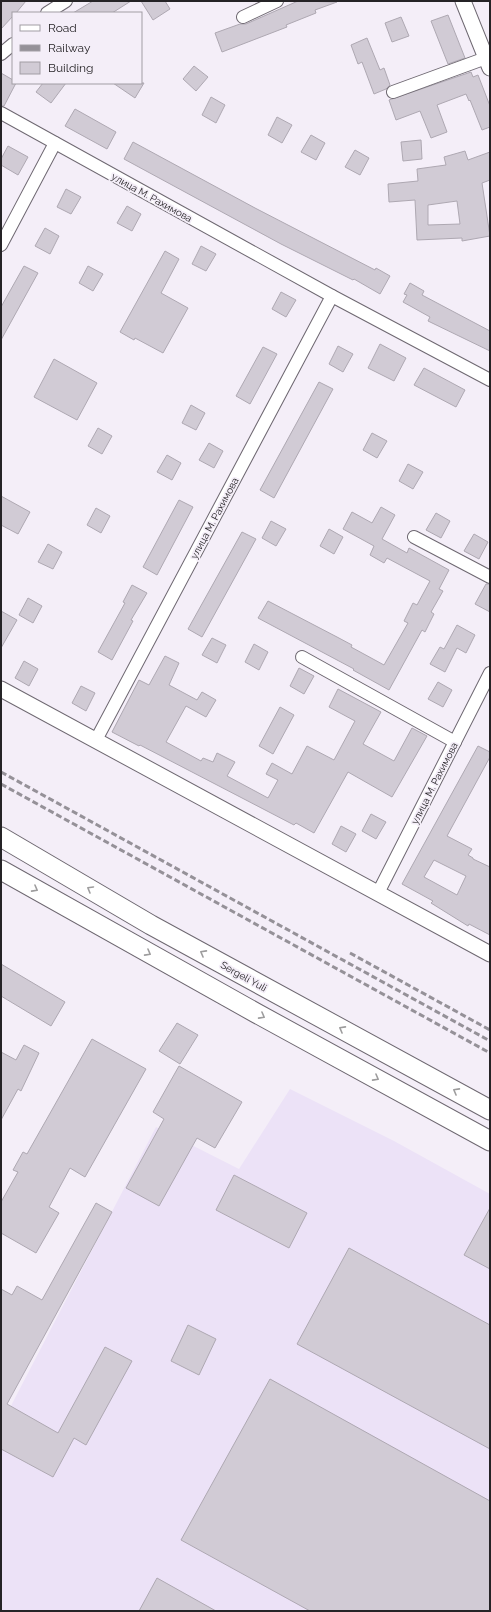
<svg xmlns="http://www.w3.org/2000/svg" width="491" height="1612" font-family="Raleway,sans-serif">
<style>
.industrial{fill:#ece2f7}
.building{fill:#d1cbd5;stroke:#aea8b2;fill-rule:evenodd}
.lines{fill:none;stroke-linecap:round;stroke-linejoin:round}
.minor-casing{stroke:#6e6871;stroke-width:14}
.tertiary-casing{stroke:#6e6871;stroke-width:17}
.primary-casing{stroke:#6e6871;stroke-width:21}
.minor{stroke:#fff;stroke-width:12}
.tertiary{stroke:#fff;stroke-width:15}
.primary{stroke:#fff;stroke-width:19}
.rail{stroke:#959198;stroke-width:3;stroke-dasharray:6 3;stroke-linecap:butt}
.oneway{stroke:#9d9c9d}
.labels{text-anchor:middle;stroke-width:3.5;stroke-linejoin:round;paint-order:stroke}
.street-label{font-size:10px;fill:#252326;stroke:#f4eef8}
</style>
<rect width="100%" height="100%" fill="#f4eef8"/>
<polygon class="industrial" points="290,1089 394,1141 490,1194 490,1611 1,1611 1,1425 156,1127 239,1169"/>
<g class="building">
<polygon points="1,1 26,1 16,13 13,13 13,16 1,29"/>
<polygon points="93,1 131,1 112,13 73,13"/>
<polygon points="141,1 165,1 170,9 153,20"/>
<polygon points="298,1 337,2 315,10 316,13 286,25 287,27 222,52 215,33 240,24 246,24"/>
<polygon points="448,15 465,58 448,64 431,21"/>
<polygon points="401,17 409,36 392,42 385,23"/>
<polygon points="367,38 380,70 384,68 390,85 386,89 374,94 362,62 358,64 351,45"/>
<polygon points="194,66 208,77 196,91 183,79"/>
<polygon points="471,72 473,77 478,75 490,106 490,127 482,130 470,100 469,101 466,94 437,105 447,132 431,138 420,111 396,120 389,100"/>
<polygon points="1,73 13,80 13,83 16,83 4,106 1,106"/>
<polygon points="43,83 66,83 51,103 36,92"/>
<polygon points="113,83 144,83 135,98"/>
<polygon points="211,97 225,105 216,123 202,115"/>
<polygon points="75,109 116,132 107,149 65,126"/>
<polygon points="277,117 292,125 282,143 268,135"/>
<polygon points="311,135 325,143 316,160 301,152"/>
<polygon points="421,140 422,159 403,161 401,142"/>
<polygon points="133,142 255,208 375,270 376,268 390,276 380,294 354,279 353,280 281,244 124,159"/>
<polygon points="8,146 28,157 18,175 1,165 1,159"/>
<polygon points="355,150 369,158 360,175 345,167"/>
<path d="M465 151 468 160 490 152V180L482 183 490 236 462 241V238L417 240 415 200 389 202 388 184 418 181 417 169 446 165 444 157ZM457 201 460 224 428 225V205Z"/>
<polygon points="66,189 81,197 71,214 57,207"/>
<polygon points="127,206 141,214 132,231 117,223"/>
<polygon points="45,228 59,236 50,254 35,246"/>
<polygon points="201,246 216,254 206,271 192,264"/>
<polygon points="165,251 179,259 161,293 188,308 163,353 135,338 134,340 120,332"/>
<polygon points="24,266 38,273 1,340 1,307"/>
<polygon points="88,266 103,274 93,291 79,283"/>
<polygon points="410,283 424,291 422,295 490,331 490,351 428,321 430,317 403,302 407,295 404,294"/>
<polygon points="281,292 296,300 286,317 272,309"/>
<polygon points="380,344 406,358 394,381 368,368"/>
<polygon points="338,346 353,354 343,372 329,364"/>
<polygon points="263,347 277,354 250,404 236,396"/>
<polygon points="54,359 97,383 77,420 34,397"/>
<polygon points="424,368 465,390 456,407 414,385"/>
<polygon points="319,382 333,389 274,498 260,490"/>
<polygon points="191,405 205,413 196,430 182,423"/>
<polygon points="98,428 112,436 102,454 88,446"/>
<polygon points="372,433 387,441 377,458 363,450"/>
<polygon points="209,443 223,451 214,468 199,460"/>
<polygon points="167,455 181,463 172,480 157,472"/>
<polygon points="408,464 423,472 413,489 399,481"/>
<polygon points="1,496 30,512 18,534 1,525"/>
<polygon points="179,500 193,507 157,575 143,567"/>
<polygon points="381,507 395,515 382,539 407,553 409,548 449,570 439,589 443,591 431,612 434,614 425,632 422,630 389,690 353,670 354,669 258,618 268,601 337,637 352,645 351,647 384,665 408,623 404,621 413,603 417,605 430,581 387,558 384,563 370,555 374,546 343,529 352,512 372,523"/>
<polygon points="96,508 110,516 101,533 87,525"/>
<polygon points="436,513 450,521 441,538 426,530"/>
<polygon points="271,521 286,529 276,546 262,538"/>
<polygon points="329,529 343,537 334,554 320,546"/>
<polygon points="242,532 256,539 202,637 188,629"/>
<polygon points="474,534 488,542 479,559 464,551"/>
<polygon points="48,544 62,552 53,569 38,562"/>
<polygon points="486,584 490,584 490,612 475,604"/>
<polygon points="132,585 147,593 131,620 133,621 112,660 98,652 125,603 123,602"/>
<polygon points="28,598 42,606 33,623 19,615"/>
<polygon points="1,611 17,620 1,648"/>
<polygon points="457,625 475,635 466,653 457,648 445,672 430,664 440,647 444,649"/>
<polygon points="212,638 226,645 217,663 202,655"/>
<polygon points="254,644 268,652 259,670 245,662"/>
<polygon points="165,656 179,663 169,685 197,700 202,692 216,700 206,717 186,706 166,742 201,761 203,758 213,762 217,753 235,762 227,776 268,798 278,780 266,774 272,763 292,774 307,746 334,760 355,721 329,707 338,689 381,712 363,744 394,761 412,728 427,736 392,797 348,772 314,833 296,823 294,825 140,745 139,746 112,732 139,680 149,685"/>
<polygon points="24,661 38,669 29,686 15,678"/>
<polygon points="299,668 314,676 304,694 290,686"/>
<polygon points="438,682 452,690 443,707 428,699"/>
<polygon points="81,686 95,693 86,711 72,703"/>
<polygon points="280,707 294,715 273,754 259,746"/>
<path d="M478 746 490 752V757L447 836 472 849 468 855 473 858V859L490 867V935L469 924 468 926 431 903 433 901 402 884ZM434 860 466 876 457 895 424 877Z"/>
<polygon points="371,814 386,822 376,839 362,831"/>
<polygon points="341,826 356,834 346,852 332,844"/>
<polygon points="1,964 65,1002 51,1026 1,996"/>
<polygon points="177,1023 198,1035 180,1064 159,1051"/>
<polygon points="92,1039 146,1069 85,1177 70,1168 49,1207 59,1213 36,1253 1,1233 1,1202 18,1172 13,1170 23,1152 27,1154"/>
<polygon points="24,1045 39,1053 21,1091 18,1089 1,1120 1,1052 16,1060"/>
<polygon points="179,1066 242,1102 215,1148 197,1138 159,1206 126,1188 164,1119 153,1112"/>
<polygon points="234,1175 307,1213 289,1248 216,1210"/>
<polygon points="96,1203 112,1212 7,1404 58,1433 105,1347 132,1361 86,1445 74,1438 53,1477 1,1449 1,1289 12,1295 17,1286 42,1300"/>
<polygon points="490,1208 490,1269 464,1255"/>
<polygon points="349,1248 490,1325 490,1449 297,1344"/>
<polygon points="188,1325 216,1339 199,1375 171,1361"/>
<polygon points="270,1379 490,1501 490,1611 310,1611 181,1540"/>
<polygon points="157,1578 216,1611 139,1611"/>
</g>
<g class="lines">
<defs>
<g id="minor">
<polyline points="47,13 66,1"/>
<polyline points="243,17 277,1"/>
<polyline points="1,54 13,44"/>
<polyline points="393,92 486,58"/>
<polyline points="1,113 332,296 490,380"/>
<polyline points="1,245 55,143"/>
<polyline points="414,537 490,577"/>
<polyline points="302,657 455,742"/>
<polyline points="96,740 332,296"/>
<polyline points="378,893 490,673"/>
</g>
<g id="tertiary">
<polyline points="463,1 490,68"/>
<polyline points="1,689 490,954"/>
</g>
<g id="primary">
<polyline points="1,837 151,925 490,1110"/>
<polyline points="1,870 256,1013 490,1141"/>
</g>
</defs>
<use href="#minor" class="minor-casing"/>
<use href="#tertiary" class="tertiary-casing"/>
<use href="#primary" class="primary-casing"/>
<use href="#minor" class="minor"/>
<use href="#tertiary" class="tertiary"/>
<use href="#primary" class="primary"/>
<g class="rail">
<polyline points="1,772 490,1041"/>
<polyline points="1,784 490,1053"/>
<polyline points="350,953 490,1030"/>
</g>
</g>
<defs><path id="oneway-chevron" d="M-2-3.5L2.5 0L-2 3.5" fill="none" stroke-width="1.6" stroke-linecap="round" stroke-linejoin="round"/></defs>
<g class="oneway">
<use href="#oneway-chevron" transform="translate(35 889) rotate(29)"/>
<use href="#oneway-chevron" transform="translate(90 889) rotate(-150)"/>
<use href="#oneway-chevron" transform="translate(148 953) rotate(29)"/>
<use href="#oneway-chevron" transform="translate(203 953) rotate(-151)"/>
<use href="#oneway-chevron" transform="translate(262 1016) rotate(29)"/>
<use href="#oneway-chevron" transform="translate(342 1029) rotate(-151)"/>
<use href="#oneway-chevron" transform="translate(376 1078) rotate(29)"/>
<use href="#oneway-chevron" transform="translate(456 1091) rotate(-151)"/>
</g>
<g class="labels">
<g class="street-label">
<text transform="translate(152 197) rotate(29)" y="4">улица М. Рахимова</text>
<text transform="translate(214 518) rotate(-62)" y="4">улица М. Рахимова</text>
<text transform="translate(434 783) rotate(-63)" y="4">улица М. Рахимова</text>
<text transform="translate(244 976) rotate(29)" y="4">Sergeli Yuli</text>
</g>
</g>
<rect width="491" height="1612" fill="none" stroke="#252326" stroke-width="4"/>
<rect x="12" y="12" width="130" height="72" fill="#f4eef8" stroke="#a19da4"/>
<rect x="20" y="25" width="20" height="6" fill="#ffffff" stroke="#a19da4"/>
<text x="48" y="32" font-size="12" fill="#252326">Road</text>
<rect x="20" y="45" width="20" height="6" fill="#959198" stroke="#a19da4"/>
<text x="48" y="52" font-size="12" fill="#252326">Railway</text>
<rect x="20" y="62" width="20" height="12" fill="#d1cbd5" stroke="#a19da4"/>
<text x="48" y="72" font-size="12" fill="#252326">Building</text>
</svg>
